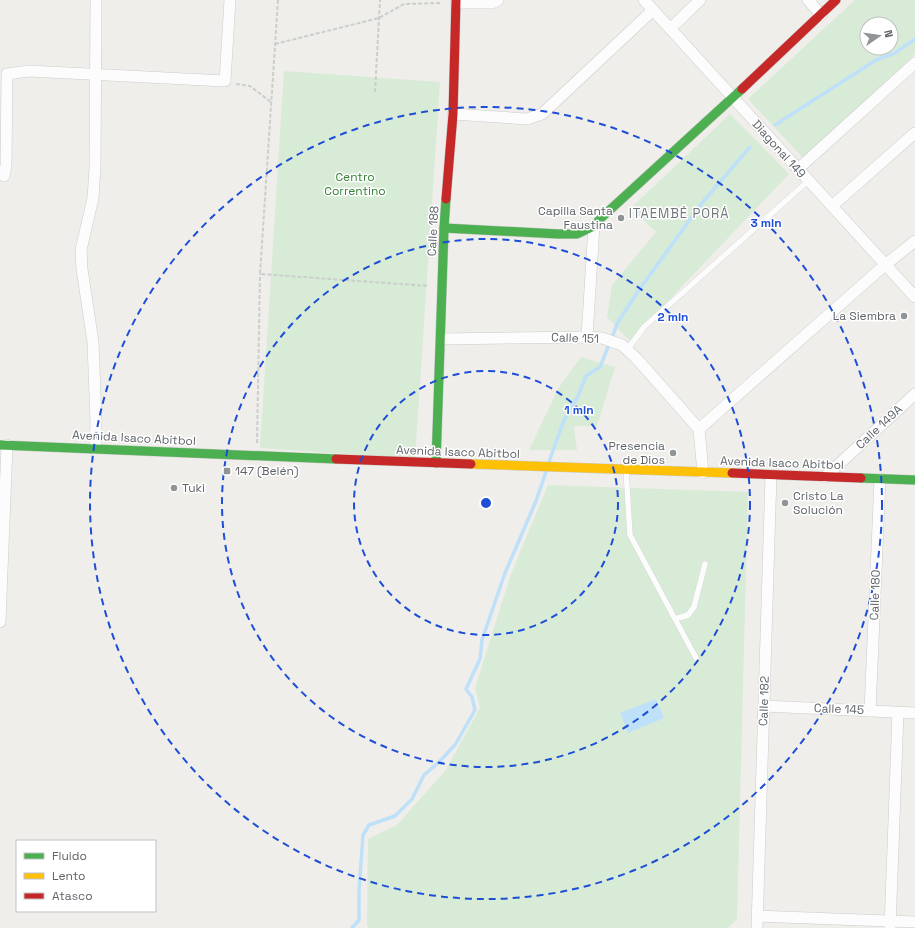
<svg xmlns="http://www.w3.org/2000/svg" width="915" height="928" font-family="'Space Grotesk',sans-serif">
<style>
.green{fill:#d8ebd6;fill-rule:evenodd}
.water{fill:#bfe0f9}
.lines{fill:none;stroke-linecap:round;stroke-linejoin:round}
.stream{stroke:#bfe0f9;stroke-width:3.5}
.lane-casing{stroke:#cbcccc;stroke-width:6}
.street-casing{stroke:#cbcccc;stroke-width:12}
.fast-casing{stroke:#cacacb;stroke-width:10}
.slow-casing{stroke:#cacacb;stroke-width:10}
.jam-casing{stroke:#cacacb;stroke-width:10}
.path{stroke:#cacfcc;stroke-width:2;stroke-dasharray:4 2;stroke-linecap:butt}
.lane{stroke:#fdfcfc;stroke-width:5.5}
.street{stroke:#fdfcfc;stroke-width:11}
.fast{stroke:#4caf50;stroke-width:9}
.slow{stroke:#ffc107;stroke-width:9}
.jam{stroke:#c62828;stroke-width:9}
.ring{fill:none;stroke:#1d4ed8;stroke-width:2;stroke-dasharray:7 5}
.poi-dot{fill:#919496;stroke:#fff;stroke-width:1.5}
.labels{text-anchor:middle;stroke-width:3;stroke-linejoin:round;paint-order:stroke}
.street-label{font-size:12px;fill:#5f6368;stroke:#fff}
.park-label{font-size:12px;fill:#348238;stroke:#fff}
.poi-label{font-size:12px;fill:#5f6368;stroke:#fff;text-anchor:end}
.neighbourhood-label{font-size:13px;letter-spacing:1px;fill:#70757a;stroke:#fff}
.centre{fill:#1d4ed8;stroke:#fff;stroke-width:2}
.ring-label{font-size:12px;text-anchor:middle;font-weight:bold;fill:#1d4ed8;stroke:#fff;stroke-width:3;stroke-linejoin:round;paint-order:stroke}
</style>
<rect width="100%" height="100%" fill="#efeeea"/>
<g class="green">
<path d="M855 0H915V54L803 158 748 99ZM867 24H891V48H867Z"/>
<polygon points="284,71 440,82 415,459 260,448"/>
<polygon points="730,114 789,174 630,341 607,317 612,285 656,232 631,208"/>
<polygon points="581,357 615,367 597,426 574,426 577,450 529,450 558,389"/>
<polygon points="548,485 748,492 737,919 728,928 368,928 367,925 368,839 397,825 445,771 480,708 475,688 511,574"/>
</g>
<polygon class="water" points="656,699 664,718 628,733 620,713"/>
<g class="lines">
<g class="stream">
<polyline points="775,125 876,60 895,53 915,39"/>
<polyline points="549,462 564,420 578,396 586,376 600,367 618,322 639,290 702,203 750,147"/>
<polyline points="352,928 359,920 359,891 363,835 369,825 395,816 412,799 424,775 438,763 455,745 475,710 472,697 466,689 480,659 482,640 505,573 536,501 546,472"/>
</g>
<defs>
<g id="lane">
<polyline points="627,350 644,327 808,181"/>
<polyline points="626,470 630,535 696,658"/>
<polyline points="675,619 688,615 694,607 705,564"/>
</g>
<g id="street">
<polyline points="644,0 915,297"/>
<polyline points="808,0 821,15"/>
<polyline points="456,3 492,3 498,0"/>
<polyline points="670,29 700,0"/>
<polyline points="453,114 527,119 542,114 653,10"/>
<polyline points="798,169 915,63"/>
<polyline points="4,176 6,165 7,74 29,71 225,81 230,0"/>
<polyline points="832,206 915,133"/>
<polyline points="587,337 594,226"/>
<polyline points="441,339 587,337 602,338 622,345 637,359 699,429 703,473"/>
<polyline points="699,429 885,265 915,241"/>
<polyline points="95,448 96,423 93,342 82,269 81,250 93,198 95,168 96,0"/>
<polyline points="825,477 915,394"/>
<polyline points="0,622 7,445"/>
<polyline points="764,706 915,713"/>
<polyline points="870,711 880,479"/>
<polyline points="758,916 915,922"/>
<polyline points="757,928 771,475"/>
<polyline points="890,928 898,713"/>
</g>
<g id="fast">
<polyline points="444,228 558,234 577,234 594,226 601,218 742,89"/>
<polyline points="0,445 336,459"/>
<polyline points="436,463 444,228 446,199"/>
<polyline points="861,478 915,480"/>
</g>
<polyline id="slow" points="471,464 732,473"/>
<g id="jam">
<polyline points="742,89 836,0"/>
<polyline points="446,199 453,114 456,0"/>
<polyline points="336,459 471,464"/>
<polyline points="732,473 861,478"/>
</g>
</defs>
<use href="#lane" class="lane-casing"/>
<use href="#street" class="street-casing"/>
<use href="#fast" class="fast-casing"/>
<use href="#slow" class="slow-casing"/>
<use href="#jam" class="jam-casing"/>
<g class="path">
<polyline points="278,0 260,274 429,286"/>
<polyline points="275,44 379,18 404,4 442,3"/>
<polyline points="236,84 250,86 271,102"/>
<polyline points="375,92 380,0"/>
<polyline points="257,443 260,274"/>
</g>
<use href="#lane" class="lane"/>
<use href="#street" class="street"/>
<use href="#fast" class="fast"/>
<use href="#slow" class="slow"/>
<use href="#jam" class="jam"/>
</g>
<g class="ring">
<circle cx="486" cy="503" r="132"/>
<circle cx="486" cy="503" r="264"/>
<circle cx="486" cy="503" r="396"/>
</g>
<g class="poi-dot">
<circle cx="621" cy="218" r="4"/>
<circle cx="904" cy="316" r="4"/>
<circle cx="673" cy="453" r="4"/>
<rect x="223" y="467" width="8" height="8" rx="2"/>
<circle cx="174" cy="488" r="4"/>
<circle cx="785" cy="503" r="4"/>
</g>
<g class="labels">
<g class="street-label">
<text transform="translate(779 149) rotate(48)" y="4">Diagonal 149</text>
<text transform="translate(433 231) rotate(-87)" y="4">Calle 188</text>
<text transform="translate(575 338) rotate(2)" y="4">Calle 151</text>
<text transform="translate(879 427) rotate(-43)" y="4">Calle 149A</text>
<text transform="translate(134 438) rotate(3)" y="4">Avenida Isaco Abitbol</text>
<text transform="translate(458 452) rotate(2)" y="4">Avenida Isaco Abitbol</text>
<text transform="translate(782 463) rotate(2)" y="4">Avenida Isaco Abitbol</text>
<text transform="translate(875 595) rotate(-88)" y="4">Calle 180</text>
<text transform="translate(764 701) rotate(-88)" y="4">Calle 182</text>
<text transform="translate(839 709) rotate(2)" y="4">Calle 145</text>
</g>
<g class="park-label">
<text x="355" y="181">Centro<tspan x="355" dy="14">Correntino</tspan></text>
</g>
<g class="poi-label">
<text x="613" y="215">Capilla Santa<tspan x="613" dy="14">Faustina</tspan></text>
<text x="896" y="320">La Siembra</text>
<text x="665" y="450">Presencia<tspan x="665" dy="14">de Dios</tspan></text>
<text x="235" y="475" text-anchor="start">147 (Belén)</text>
<text x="182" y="492" text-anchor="start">Tuki</text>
<text x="793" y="500" text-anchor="start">Cristo La<tspan x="793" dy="14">Solución</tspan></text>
</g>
<g class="neighbourhood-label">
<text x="679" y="218">ITAEMBÉ PORÁ</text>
</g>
</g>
<circle cx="486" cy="503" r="6" class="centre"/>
<g class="ring-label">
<text x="766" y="227">3 min</text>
<text x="673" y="321">2 min</text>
<text x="579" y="414">1 min</text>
</g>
<rect x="16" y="840" width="140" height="72" fill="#ffffff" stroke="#bfc1c3"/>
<rect x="24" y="853" width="20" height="6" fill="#4caf50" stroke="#bfc1c3"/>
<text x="52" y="860" font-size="12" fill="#5f6368">Fluido</text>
<rect x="24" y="873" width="20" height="6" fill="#ffc107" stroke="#bfc1c3"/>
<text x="52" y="880" font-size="12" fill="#5f6368">Lento</text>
<rect x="24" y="893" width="20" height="6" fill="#c62828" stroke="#bfc1c3"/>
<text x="52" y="900" font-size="12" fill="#5f6368">Atasco</text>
<g transform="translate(879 36) rotate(77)"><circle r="19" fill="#ffffff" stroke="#bfc1c3"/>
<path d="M0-3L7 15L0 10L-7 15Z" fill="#919496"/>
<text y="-6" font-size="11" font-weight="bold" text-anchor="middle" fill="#5f6368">N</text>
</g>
</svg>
